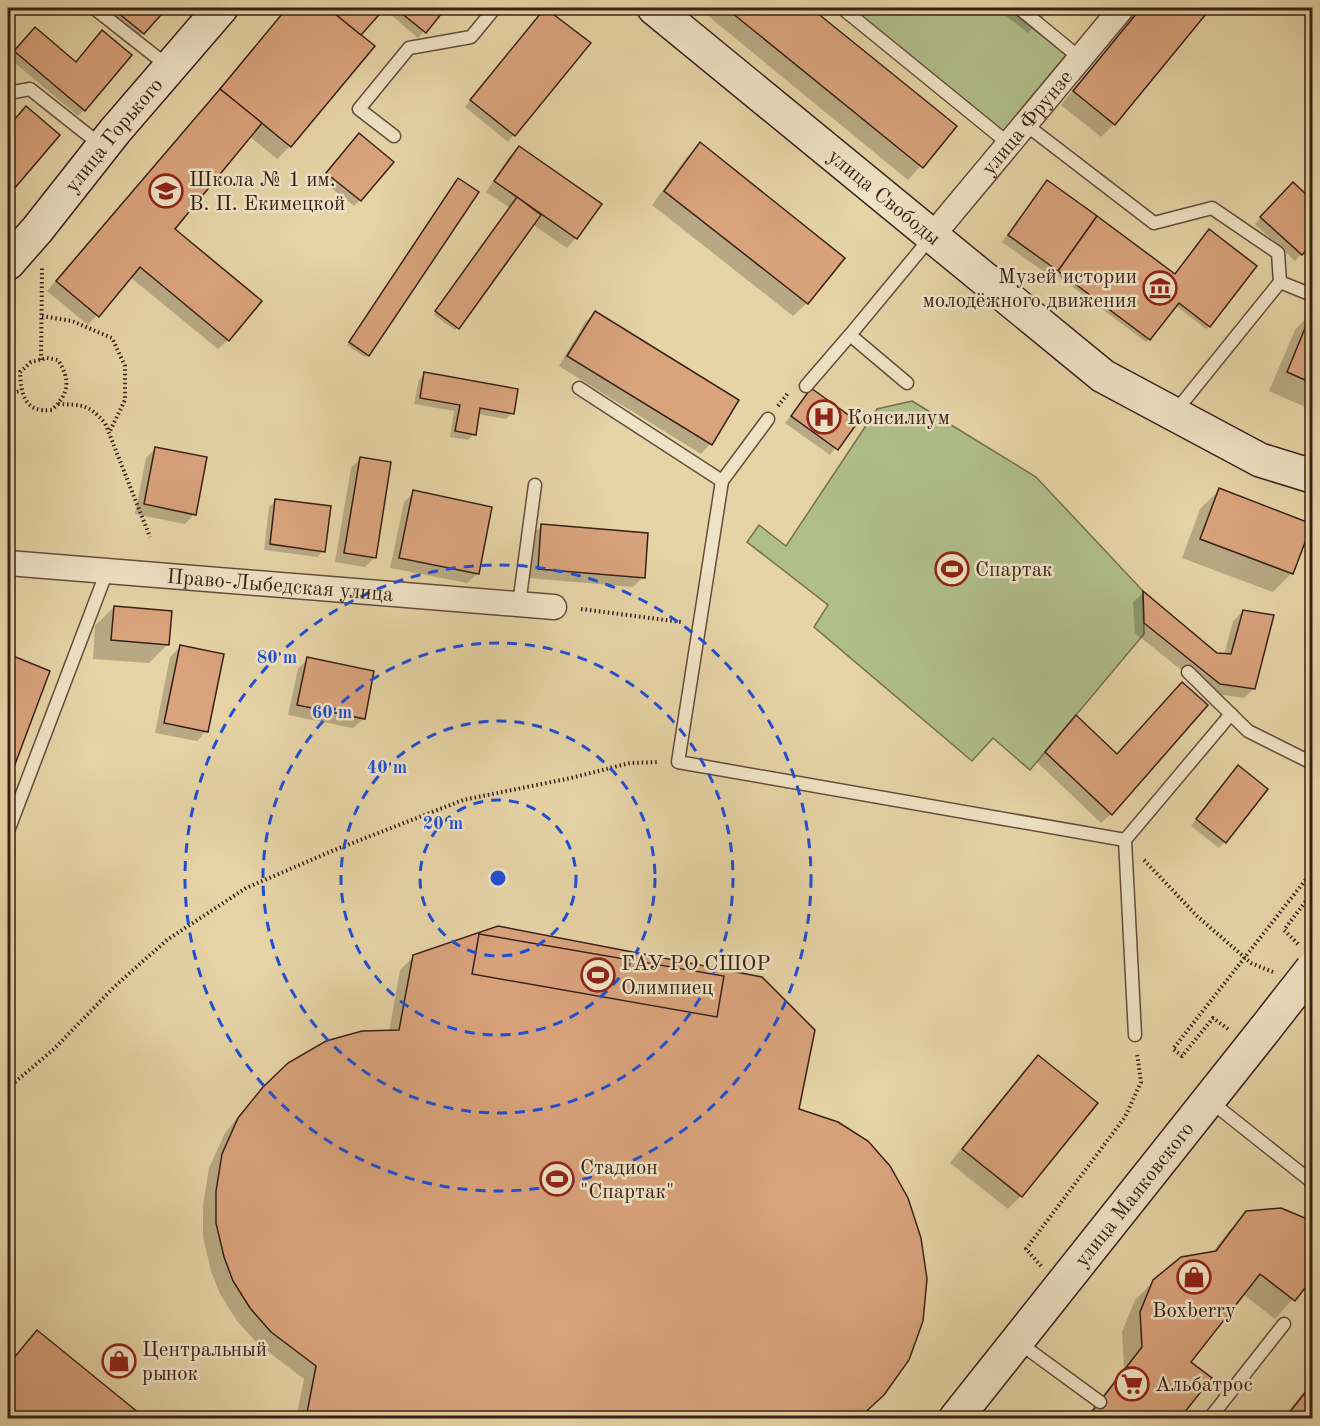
<svg xmlns="http://www.w3.org/2000/svg" width="1320" height="1426" font-family="'Old Standard TT',serif">
<style>
.green{fill:#b0be8a;stroke:#746f50;stroke-width:1.5}
.shadow{fill:#0003}
.building{fill:#d9a37c;stroke:#392017;stroke-width:1.5}
.lines{fill:none;stroke-linecap:round;stroke-linejoin:round}
.lane-casing{stroke:#644d3b;stroke-width:15}
.street-casing{stroke:#644d3b;stroke-width:27}
.secondary-casing{stroke:#392017;stroke-width:36}
.path{stroke:#392017;stroke-width:4;stroke-dasharray:1.5 3;stroke-linecap:butt}
.lane{stroke:#efe3c5;stroke-width:12}
.street{stroke:#efe3c5;stroke-width:24}
.secondary{stroke:#efe3c5;stroke-width:33}
.secondary-bridge-casing{stroke:#392017;stroke-width:36;stroke-linecap:butt}
.secondary-bridge{stroke:#efe3c5;stroke-width:33}
.ring{fill:none;stroke:#1d4ed8;stroke-width:3;stroke-dasharray:10 8}
.labels{text-anchor:middle;stroke-width:5;stroke-linejoin:round;paint-order:stroke}
.street-label{font-size:21px;fill:#392017;stroke:#efe3c5}
.poi-label{font-size:21px;fill:#392017;stroke:#efe3c5;text-anchor:start}
.centre{fill:#1d4ed8;stroke:#efe3c5;stroke-width:3}
.ring-label{font-size:18px;text-anchor:middle;font-weight:bold;fill:#1d4ed8;stroke:#efe3c5;stroke-width:5;stroke-linejoin:round;paint-order:stroke}
</style>
<rect width="100%" height="100%" fill="#e6d4a6"/>
<filter id="stains"><feTurbulence type="fractalNoise" baseFrequency=".00333" numOctaves="4"/><feColorMatrix values="0 0 0 0 .2 0 0 0 0 .09 0 0 0 0 .02 0 0 0 .5 -.17"/></filter>
<radialGradient id="worn" r=".72"><stop offset=".6" stop-color="#630" stop-opacity="0"/><stop offset="1" stop-color="#630" stop-opacity=".3"/></radialGradient>
<g class="green">
<polygon points="849,8 1008,8 1066,55 1001,134"/>
<polygon points="912,401 1036,477 1143,591 1144,634 1030,770 993,738 972,761 814,627 828,605 747,542 759,525 786,546 877,409"/>
</g>
<g class="shadow">
<polygon points="8,8 15,8 8,16"/>
<polygon points="83,8 165,8 130,46"/>
<polygon points="287,8 444,8 418,38 383,8 359,35 373,46 290,146 277,159 249,136 173,229 228,340 218,349 130,277 88,325 47,291 209,103"/>
<polygon points="713,8 809,8 955,127 908,180 707,15"/>
<polygon points="996,8 1052,8 1028,33"/>
<polygon points="1140,8 1209,8 1114,124 1101,137 1061,105"/>
<polygon points="539,15 514,135 508,142 465,107"/>
<polygon points="28,35 84,110 78,116 9,58"/>
<polygon points="26,108 57,135 8,193 8,114 14,120"/>
<polygon points="352,141 360,200 354,206 321,180"/>
<polygon points="700,144 807,303 793,316 652,205 687,157"/>
<polygon points="519,148 576,238 567,248 532,224 455,330 434,315 510,208 486,192 509,157"/>
<polygon points="1047,182 1174,276 1209,326 1206,329 1175,305 1146,342 1054,273 1050,276 1002,242"/>
<polygon points="455,183 368,355 365,357 347,345"/>
<polygon points="1293,184 1312,202 1312,242 1295,261 1255,224"/>
<polygon points="1312,312 1312,410 1269,391 1295,330"/>
<polygon points="595,313 737,400 710,444 701,454 559,366 585,322"/>
<polygon points="425,373 512,413 506,419 478,414 474,434 468,440 450,437 454,411 414,404 419,380"/>
<polygon points="811,390 856,422 830,455 785,423"/>
<polygon points="156,448 194,514 185,524 135,514 146,458"/>
<polygon points="361,458 375,557 365,567 335,562 351,468"/>
<polygon points="1219,490 1292,573 1273,592 1182,558 1200,509"/>
<polygon points="414,492 477,574 467,583 390,568 404,502"/>
<polygon points="276,501 323,551 317,557 264,550 269,507"/>
<polygon points="542,525 643,577 633,587 528,578 532,535"/>
<polygon points="1143,593 1216,654 1224,655 1233,621 1243,611 1254,688 1244,698 1210,693 1135,633 1133,602"/>
<polygon points="114,607 168,644 149,663 93,659 95,626"/>
<polygon points="180,647 206,731 197,741 155,733 170,657"/>
<polygon points="8,656 48,672 8,779"/>
<polygon points="308,659 363,719 353,728 288,715 298,669"/>
<polygon points="1066,727 1117,755 1111,814 1101,823 1037,762"/>
<polygon points="1232,773 1225,842 1219,848 1191,826"/>
<polygon points="413,957 798,1110 869,1408 857,1418 296,1418 304,1379 258,1344 237,1321 220,1294 211,1271 203,1237 203,1205 209,1168 225,1133 250,1102 289,1064 389,1032 400,970"/>
<polygon points="1038,1057 1021,1196 1008,1209 950,1163 1025,1070"/>
<polygon points="1247,1213 1311,1221 1312,1223 1312,1284 1307,1283 1275,1319 1243,1294 1189,1362 1210,1378 1178,1418 1085,1418 1124,1368 1122,1332 1135,1300 1154,1281 1211,1254 1228,1232"/>
<polygon points="37,1332 142,1418 8,1418 8,1365"/>
<polygon points="1312,1381 1312,1418 1283,1418"/>
</g>
<g class="building">
<polygon points="112,8 167,8 144,34"/>
<polygon points="287,8 328,8 375,46 291,147 220,89"/>
<polygon points="328,8 385,8 361,35"/>
<polygon points="395,8 446,8 426,33"/>
<polygon points="545,8 591,43 515,136 470,100"/>
<polygon points="726,8 811,8 957,126 923,168"/>
<polygon points="1038,8 1054,8 1048,15"/>
<polygon points="1141,8 1211,8 1115,125 1073,91"/>
<polygon points="35,27 76,62 102,30 132,55 85,111 14,51"/>
<polygon points="220,89 262,123 175,229 262,301 229,341 140,267 99,317 56,281"/>
<polygon points="26,106 60,135 8,196 8,127"/>
<polygon points="359,133 394,162 361,201 326,173"/>
<polygon points="700,142 845,258 808,304 664,191"/>
<polygon points="519,146 602,204 577,239 494,181"/>
<polygon points="458,178 479,192 369,356 349,342"/>
<polygon points="1047,180 1097,216 1058,271 1008,235"/>
<polygon points="1293,182 1312,200 1312,244 1302,255 1260,217"/>
<polygon points="517,197 541,215 459,329 435,311"/>
<polygon points="1097,216 1175,274 1209,229 1257,266 1210,327 1179,303 1150,340 1058,271"/>
<polygon points="595,311 739,400 712,445 567,356"/>
<polygon points="1312,311 1312,383 1287,372"/>
<polygon points="424,372 518,389 514,414 480,408 476,435 455,431 460,405 420,398"/>
<polygon points="811,388 858,422 838,450 791,416"/>
<polygon points="155,447 207,457 196,515 144,504"/>
<polygon points="360,457 391,462 376,558 344,553"/>
<polygon points="1219,488 1312,524 1293,574 1200,539"/>
<polygon points="413,490 492,507 479,574 399,558"/>
<polygon points="275,499 331,506 325,552 270,544"/>
<polygon points="541,524 648,533 645,578 538,569"/>
<polygon points="1143,591 1217,653 1231,654 1243,610 1274,615 1255,689 1220,684 1144,623"/>
<polygon points="114,606 172,611 169,645 111,640"/>
<polygon points="180,645 224,654 208,732 164,723"/>
<polygon points="8,654 50,671 8,783"/>
<polygon points="307,657 374,671 365,719 297,705"/>
<polygon points="1182,682 1208,705 1112,815 1045,752 1076,715 1117,754"/>
<polygon points="1238,765 1268,789 1226,843 1196,819"/>
<polygon points="498,926 762,977 815,1030 799,1109 838,1122 868,1141 890,1166 908,1198 921,1238 927,1279 923,1321 909,1360 884,1395 859,1418 306,1418 316,1366 271,1332 250,1308 233,1281 224,1257 216,1223 216,1191 222,1154 238,1118 263,1087 288,1063 326,1041 362,1031 399,1030 413,955"/>
<polygon points="479,934 724,976 717,1017 472,974"/>
<polygon points="1038,1055 1098,1103 1022,1197 962,1149"/>
<polygon points="1281,1208 1312,1221 1312,1279 1295,1301 1260,1274 1191,1362 1212,1378 1180,1418 1087,1418 1142,1347 1140,1312 1153,1280 1181,1257 1216,1251 1246,1211"/>
<polygon points="37,1330 145,1418 8,1418 8,1365"/>
<polygon points="1312,1384 1312,1418 1285,1418"/>
</g>
<g class="lines">
<defs>
<g id="lane">
<polyline points="94,8 169,67"/>
<polyline points="842,8 1009,144"/>
<polyline points="1019,8 1080,58"/>
<polyline points="8,93 30,89 102,146"/>
<polyline points="1025,124 1154,223 1212,208 1278,253 1280,282"/>
<polyline points="394,136 359,109 409,48 471,37 495,8"/>
<polyline points="907,383 850,335 932,236"/>
<polyline points="806,386 850,335"/>
<polyline points="579,388 722,481"/>
<polyline points="1175,412 1280,282 1312,295"/>
<polyline points="768,419 722,481 678,762 1125,840"/>
<polyline points="519,604 535,485"/>
<polyline points="1188,672 1248,731 1312,763"/>
<polyline points="8,831 107,571"/>
<polyline points="1135,1035 1125,840 1231,714"/>
<polyline points="1210,1101 1312,1182"/>
<polyline points="1018,1342 1100,1402"/>
<polyline points="1210,1418 1284,1324"/>
</g>
<g id="street">
<path id="s1" d="M932 236 1122 8"/>
<path id="s2" d="M8 563 554 607"/>
</g>
<g id="secondary">
<path id="s3" d="M654 8 1103 376 1260 460 1312 476"/>
<path id="s4" d="M8 263 37 230 115 131 221 8"/>
<path id="s5" d="M956 1418 1265 1029"/>
</g>
</defs>
<use href="#lane" class="lane-casing"/>
<use href="#street" class="street-casing"/>
<use href="#secondary" class="secondary-casing"/>
<g class="path">
<polyline points="42,316 72,321 112,338 125,366 125,400 109,433"/>
<path d="M47 358 58 360C71 381 69 393 52 410 25 413 21 395 20 372L31 362Z"/>
<polyline points="41,360 42,268"/>
<polyline points="8,393 21,391"/>
<path d="M58 404C83 405 88 404 105 423L150 537"/>
<polyline points="778,406 788,393"/>
<polyline points="581,609 681,622"/>
<polyline points="1144,860 1198,917 1251,963 1273,972"/>
<polyline points="1298,944 1284,930 1312,893"/>
<polyline points="1228,1029 1213,1018 1182,1056 1173,1049 1307,878 1312,883"/>
<polyline points="8,1088 54,1049 115,986 167,940 246,888 332,851 463,800 571,778 630,763 659,762"/>
<polyline points="1041,1266 1026,1249 1125,1117 1141,1082 1137,1053"/>
</g>
<use href="#lane" class="lane"/>
<use href="#street" class="street"/>
<use href="#secondary" class="secondary"/>
<defs>
<polyline id="secondary-bridge" points="1265,1029 1312,969"/>
</defs>
<use href="#secondary-bridge" class="secondary-bridge-casing"/>
<use href="#secondary-bridge" class="secondary-bridge"/>
</g>
<g class="ring">
<circle cx="498" cy="878" r="78"/>
<circle cx="498" cy="878" r="157"/>
<circle cx="498" cy="878" r="235"/>
<circle cx="498" cy="878" r="313"/>
</g>
<defs>
<symbol id="school-ring" viewBox="-11 -11 22 22"><circle r="9.5" fill="#efe3c5" stroke="#8f2418" stroke-width="1.5"/><path d="M0-5L7-2L0 1L-7-2ZM-4 1L0 2.5L4 1V4Q0 6-4 4Z" fill="#8f2418"/></symbol>
<symbol id="museum-ring" viewBox="-11 -11 22 22"><circle r="9.5" fill="#efe3c5" stroke="#8f2418" stroke-width="1.5"/><path d="M0-6L6-3V-2H-6V-3ZM-5-1h2V3h-2ZM-1-1h2V3h-2ZM3-1h2V3H3ZM-6 4H6V6H-6Z" fill="#8f2418"/></symbol>
<symbol id="hospital-ring" viewBox="-11 -11 22 22"><circle r="9.5" fill="#efe3c5" stroke="#8f2418" stroke-width="1.5"/><path d="M-5-5h3v3.5h4V-5h3V5h-3V1.5h-4V5h-3Z" fill="#8f2418"/></symbol>
<symbol id="stadium-ring" viewBox="-11 -11 22 22"><circle r="9.5" fill="#efe3c5" stroke="#8f2418" stroke-width="1.5"/><path d="M0-5a6.5 5 0 1 0 0 10a6.5 5 0 1 0 0-10ZM-3.5-1.8h7v3.6h-7Z" fill="#8f2418"/></symbol>
<symbol id="shop-ring" viewBox="-11 -11 22 22"><circle r="9.5" fill="#efe3c5" stroke="#8f2418" stroke-width="1.5"/><path d="M-5-2.5h2.3a2.7 3.5 0 0 1 5.4 0H5L5.5 6h-11ZM-1.5-2.5h3a1.5 2.3 0 0 0-3 0Z" fill="#8f2418"/></symbol>
<symbol id="supermarket-ring" viewBox="-11 -11 22 22"><circle r="9.5" fill="#efe3c5" stroke="#8f2418" stroke-width="1.5"/><path d="M-6-5.5h2.5l.6 2H6L4.5 2H-2.5L-4.4-4H-6ZM-1.5 3.2a1.3 1.3 0 1 0 .1 0ZM3 3.2a1.3 1.3 0 1 0 .1 0Z" fill="#8f2418"/></symbol>
</defs>
<g fill-rule="evenodd">
<use href="#school-ring" x="147" y="172" width="38" height="38"/>
<use href="#museum-ring" x="1141" y="269" width="38" height="38"/>
<use href="#hospital-ring" x="805" y="398" width="38" height="38"/>
<use href="#stadium-ring" x="933" y="550" width="38" height="38"/>
<use href="#stadium-ring" x="579" y="956" width="38" height="38"/>
<use href="#stadium-ring" x="538" y="1160" width="38" height="38"/>
<use href="#shop-ring" x="1175" y="1258" width="38" height="38"/>
<use href="#shop-ring" x="100" y="1342" width="38" height="38"/>
<use href="#supermarket-ring" x="1113" y="1365" width="38" height="38"/>
</g>
<g class="labels">
<g class="street-label">
<text dy="7" stroke="none"><textPath href="#s1" startOffset="148">улица Фрунзе</textPath></text>
<text dy="7" stroke="none"><textPath href="#s4" startOffset="166">улица Горького</textPath></text>
<text dy="7" stroke="none"><textPath href="#s3" startOffset="298">улица Свободы</textPath></text>
<text dy="7" stroke="none"><textPath href="#s2" startOffset="273">Право-Лыбедская улица</textPath></text>
<text dy="7" stroke="none"><textPath href="#s5" startOffset="286">улица Маяковского</textPath></text>
</g>
<g class="poi-label">
<text x="189" y="186">Школа № 1 им.<tspan x="189" dy="24">В. П. Екимецкой</tspan></text>
<text x="1137" y="283" text-anchor="end">Музей истории<tspan x="1137" dy="24">молодёжного движения</tspan></text>
<text x="847" y="424">Консилиум</text>
<text x="975" y="576">Спартак</text>
<text x="621" y="970">ГАУ РО СШОР<tspan x="621" dy="24">Олимпиец</tspan></text>
<text x="580" y="1174">Стадион<tspan x="580" dy="24">"Спартак"</tspan></text>
<text x="1194" y="1317" text-anchor="middle">Boxberry</text>
<text x="142" y="1356">Центральный<tspan x="142" dy="24">рынок</tspan></text>
<text x="1155" y="1391">Альбатрос</text>
</g>
</g>
<circle cx="498" cy="878" r="9" class="centre"/>
<g class="ring-label">
<text x="277" y="663">80 m</text>
<text x="332" y="718">60 m</text>
<text x="387" y="773">40 m</text>
<text x="443" y="829">20 m</text>
</g>
<rect width="1320" height="1426" fill="none" stroke="#e6d4a6" stroke-width="30"/>
<rect x="9" y="9" width="1302" height="1408" fill="none" stroke="#392017" stroke-width="3"/>
<rect x="15" y="15" width="1290" height="1396" fill="none" stroke="#392017" stroke-width="1.5"/>
<rect width="100%" height="100%" filter="url(#stains)"/>
<rect width="100%" height="100%" fill="url(#worn)"/>
</svg>
